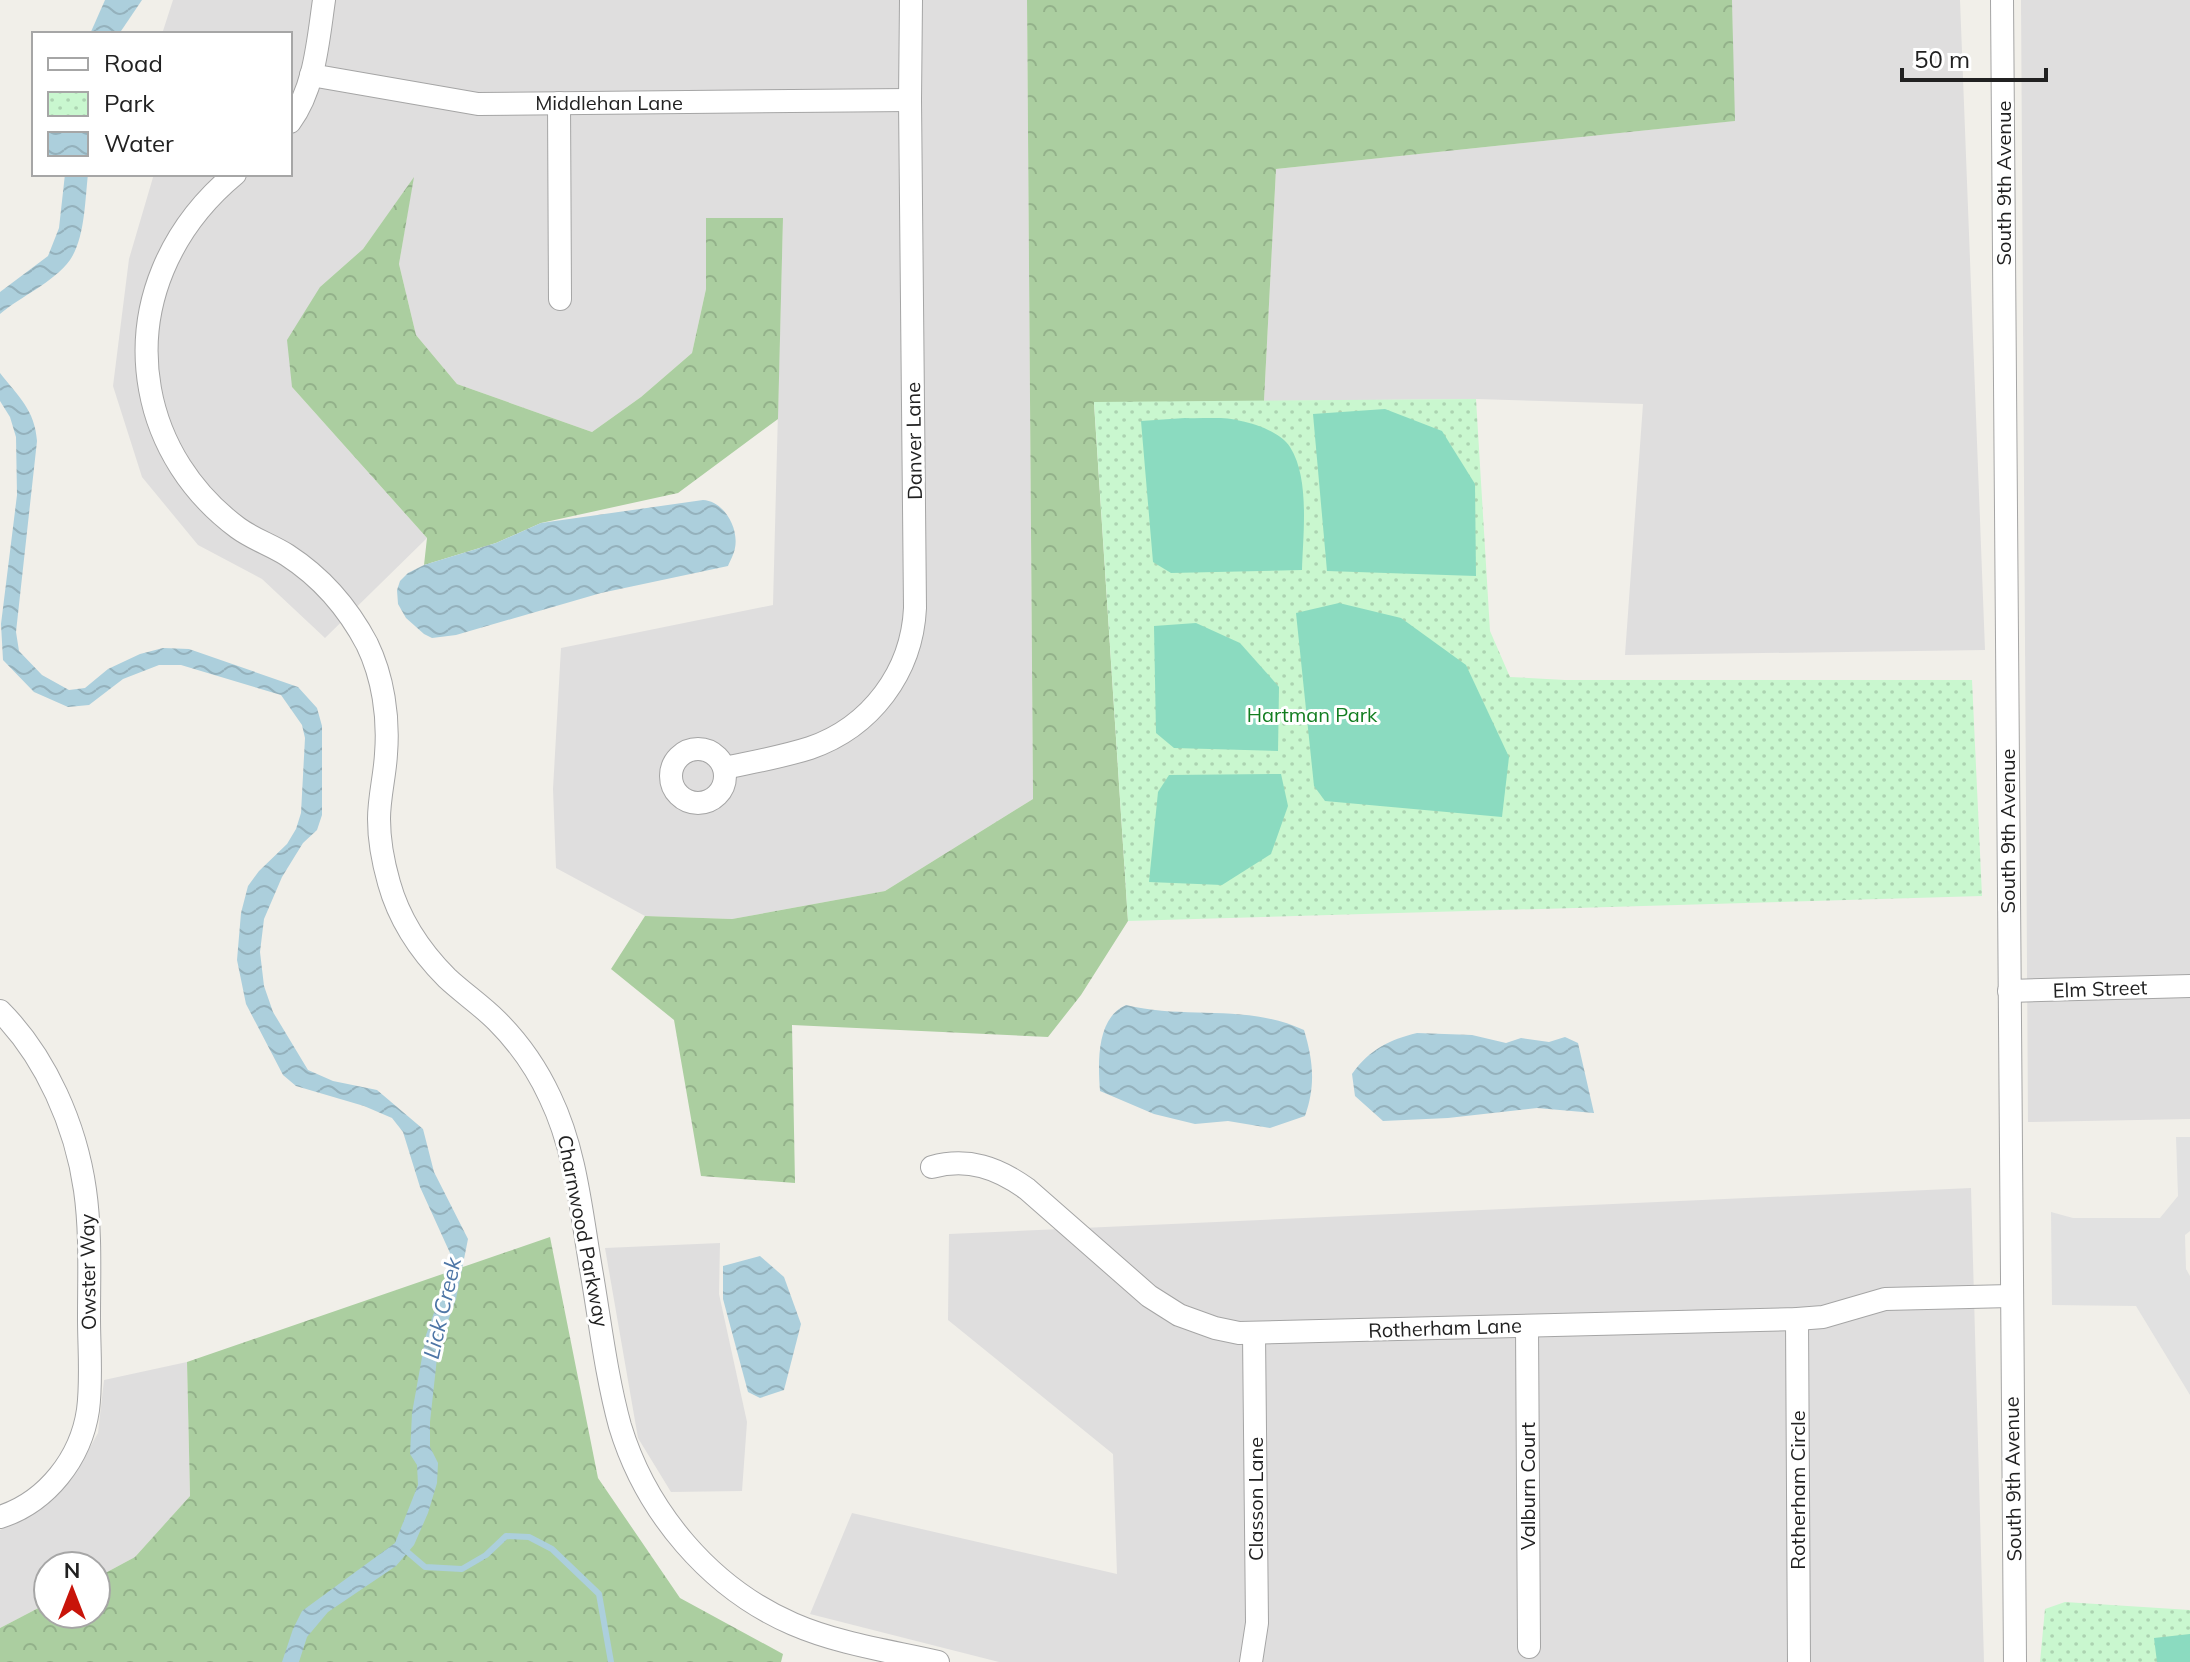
<svg xmlns="http://www.w3.org/2000/svg" width="2190" height="1662" font-family="Mulish,sans-serif">
<style>
.residential{fill:#dfdede}
.forest{fill:url(#forest-crowns)}
.park{fill:url(#park-dots)}
.pitch{fill:#8bdbc0}
.parking{fill:#e1e1e1}
.water{fill:url(#water-waves)}
.lines{fill:none;stroke-linecap:round;stroke-linejoin:round}
.stream{stroke:#accfdc;stroke-width:6}
.minor-casing{stroke:#a5a5a5;stroke-width:24}
.minor{stroke:#fff;stroke-width:22}
.labels{text-anchor:middle;stroke-width:6;stroke-linejoin:round;paint-order:stroke}
.street-label{font-size:20px;fill:#212121;stroke:#fff}
.park-label{font-size:20px;fill:#127d20;stroke:#fff}
.water-label{font-size:22px;font-style:italic;fill:#4e76a6;stroke:#fff}
</style>
<defs>
<pattern id="forest-crowns" width="20" height="18" patternUnits="userSpaceOnUse" patternTransform="scale(2)"><rect width="20" height="18" fill="#abcea0"/><path d="M2 6a3 3 0 1 1 6 0M12 15a3 3 0 1 1 6 0" fill="none" stroke="#93b18a"/></pattern>
<pattern id="park-dots" width="8" height="8" patternUnits="userSpaceOnUse" patternTransform="scale(2)"><rect width="8" height="8" fill="#c9f7cf"/><path d="M2 2h.1M6 6h.1" fill="none" stroke="#acd3b1" stroke-width="1.8" stroke-linecap="round"/></pattern>
<pattern id="water-waves" width="16" height="10" patternUnits="userSpaceOnUse" patternTransform="scale(2)"><rect width="16" height="10" fill="#accfdc"/><path d="M0 5q4-4 8 0t8 0" fill="none" stroke="#94b1bc"/></pattern>
</defs>
<rect width="100%" height="100%" fill="#f1efe9"/>
<g class="residential">
<polygon points="173,0 1027,0 1033,799 885,891 732,919 645,916 556,868 553,789 561,648 773,605 783,218 706,219 706,289 692,353 641,397 592,432 457,384 416,335 399,264 413,179 363,249 320,287 292,387 427,538 325,638 262,579 198,545 142,477 113,386 129,259 154,174 290,174 290,34 162,34"/>
<polygon points="1732,0 1960,0 1985,650 1625,655 1643,404 1476,399 1264,401 1276,169 1734,121"/>
<polygon points="2021,0 2190,0 2190,1119 2028,1122"/>
<polygon points="1971,1188 1984,1662 999,1662 810,1614 852,1513 1117,1574 1113,1454 948,1320 949,1234"/>
<polygon points="720,1243 719,1294 747,1422 742,1491 671,1492 638,1438 605,1248"/>
<polygon points="187,1362 190,1496 135,1557 96,1578 96,1566 48,1566 48,1603 0,1628 0,1530 41,1509 78,1469 98,1433 104,1380"/>
</g>
<g class="forest">
<polygon points="1027,0 1732,0 1735,121 1276,169 1264,401 1094,403 1128,921 1081,995 1048,1037 792,1025 795,1183 701,1176 674,1020 611,969 645,916 732,919 885,891 1033,799"/>
<polygon points="414,177 399,264 416,335 457,384 592,432 641,397 692,353 706,289 706,218 783,218 778,419 678,493 541,523 496,543 424,565 427,538 292,387 287,340 320,287 363,249"/>
<polygon points="550,1237 598,1478 680,1598 783,1654 781,1662 0,1662 0,1628 48,1603 48,1614 96,1614 96,1578 135,1557 190,1496 187,1362"/>
</g>
<g class="park">
<polygon points="1476,399 1490,631 1510,677 1565,680 1972,680 1982,896 1128,921 1094,402"/>
<polygon points="2065,1602 2190,1610 2190,1662 2040,1662 2045,1609"/>
</g>
<g class="pitch">
<polygon points="1385,409 1442,431 1475,484 1476,576 1327,571 1313,414"/>
<path d="M1185 418C1203 419 1224 416 1241 421 1257 424 1281 433 1290 447 1310 478 1303 534 1302 570L1171 573 1153 562 1141 421Z"/>
<polygon points="1339,603 1401,618 1466,665 1509,757 1502,817 1325,801 1314,786 1296,613"/>
<polygon points="1196,623 1240,643 1279,687 1278,751 1174,748 1156,733 1154,626"/>
<polygon points="1281,774 1288,806 1271,854 1222,885 1149,882 1158,792 1169,775"/>
<polygon points="2190,1634 2190,1662 2157,1662 2154,1638"/>
</g>
<polygon class="parking" points="2176,1137 2190,1137 2190,1231 2185,1235 2186,1269 2190,1276 2190,1395 2136,1306 2052,1305 2051,1212 2073,1218 2160,1218 2178,1196"/>
<g class="water">
<polygon points="105,0 142,0 119,34 90,34"/>
<path d="M65 174H88C85 200 85 238 70 260 53 283 21 296 0 314V292L48 256 59 228Z"/>
<path d="M0 373C18 396 35 410 37 441L16 632 19 651 42 675 69 690 85 688 108 669 140 654 163 648 189 649 298 687 317 708 322 726V815L317 830 303 843 282 877 264 919 260 952 264 986 273 1012 308 1070 333 1081 377 1090 423 1129 434 1172 468 1239 456 1299 438 1349 430 1422V1447L438 1463 437 1483 428 1513 414 1545 396 1566 328 1612 307 1637 299 1662H282L293 1629 302 1611 395 1543 418 1485 417 1465 410 1454 412 1413 426 1335 444 1285 450 1253 420 1187 403 1132 392 1118 364 1106 296 1086 283 1075 246 1004 237 960 241 913 248 886 259 871 287 844 296 829 301 813 305 738 302 725 281 695 181 665H159L123 679 89 705 68 707 34 692 3 660 1 624 17 495 16 437 10 417 0 401Z"/>
<path d="M703 500C724 501 739 528 735 548 734 554 730 561 728 566L601 593 456 635 432 638 424 634 406 618 398 604 397 590 400 581 408 573 424 565 496 543 541 523Z"/>
<path d="M1126 1005C1187 1020 1245 1003 1304 1030 1313 1060 1316 1085 1305 1116L1270 1128 1228 1121 1195 1124 1154 1114 1100 1091C1098 1063 1096 1018 1126 1005Z"/>
<path d="M1417 1033 1472 1035 1506 1043 1521 1038 1549 1042 1565 1037 1578 1043 1594 1113 1537 1108 1448 1118 1383 1121 1355 1096 1352 1074C1370 1049 1389 1040 1417 1033Z"/>
<polygon points="760,1256 784,1277 801,1324 784,1390 760,1398 748,1392 723,1299 723,1266"/>
</g>
<g class="lines">
<polyline class="stream" points="404,1549 425,1567 462,1569 486,1555 506,1536 529,1537 552,1549 599,1594 611,1662"/>
<defs>
<g id="minor">
<polyline points="2002,0 2015,1662"/>
<polyline points="311,75 478,104 910,100"/>
<polyline points="559,103 560,299"/>
<path d="M290 122C315 88 318 41 324 0"/>
<path d="M235 174C171 227 135 305 150 389 160 445 192 494 238 528 253 539 271 545 287 555 321 577 348 608 367 644 383 677 389 717 386 754 385 775 379 797 379 819 379 841 383 862 389 883 399 919 421 952 447 978 463 993 481 1005 497 1021 519 1043 537 1069 550 1097 576 1151 581 1211 591 1269 600 1321 606 1375 620 1426 646 1512 710 1588 793 1624 839 1644 890 1651 938 1662"/>
<circle cx="698" cy="776" r="27"/>
<path d="M725 768C753 762 782 757 810 748 871 727 912 672 915 608L910 100 911 0"/>
<polyline points="2009,991 2190,986"/>
<path d="M0 1011C46 1057 76 1126 85 1190 91 1232 89 1276 89 1318 89 1348 92 1380 88 1410 81 1458 47 1502 0 1517"/>
<path d="M932 1167C968 1157 998 1168 1027 1189L1149 1296 1179 1315 1215 1328 1239 1333 1797 1319 1823 1317 1885 1299 2011 1296"/>
<polyline points="1797,1319 1799,1662"/>
<polyline points="1527,1326 1529,1647"/>
<polyline points="1251,1662 1257,1623 1254,1334"/>
</g>
</defs>
<use href="#minor" class="minor-casing"/>
<use href="#minor" class="minor"/>
</g>
<g class="labels">
<g class="street-label">
<text x="609" y="110">Middlehan Lane</text>
<text transform="translate(2004 183) rotate(-90)" y="7">South 9th Avenue</text>
<text transform="translate(914 441) rotate(-91)" y="7">Danver Lane</text>
<text transform="translate(2008 831) rotate(-90)" y="7">South 9th Avenue</text>
<text transform="translate(2100 989) rotate(-2)" y="7">Elm Street</text>
<text transform="translate(583 1231) rotate(79)" y="7">Charnwood Parkway</text>
<text transform="translate(88 1272) rotate(-91)" y="7">Owster Way</text>
<text transform="translate(1445 1328) rotate(-2)" y="7">Rotherham Lane</text>
<text transform="translate(2013 1479) rotate(-91)" y="7">South 9th Avenue</text>
<text transform="translate(1528 1486) rotate(-90)" y="7">Valburn Court</text>
<text transform="translate(1798 1490) rotate(-90)" y="7">Rotherham Circle</text>
<text transform="translate(1256 1499) rotate(-90)" y="7">Classon Lane</text>
</g>
<g class="park-label">
<text x="1312" y="722">Hartman Park</text>
</g>
<g class="water-label">
<text transform="translate(442 1308) rotate(-77)" y="8">Lick Creek</text>
</g>
</g>
<rect x="32" y="32" width="260" height="144" fill="#ffffff" stroke="#a6a6a6" stroke-width="2"/>
<rect x="48" y="58" width="40" height="12" fill="#ffffff" stroke="#a6a6a6" stroke-width="2"/>
<text x="104" y="72" font-size="24" fill="#212121">Road</text>
<rect x="48" y="92" width="40" height="24" fill="url(#park-dots)" stroke="#a6a6a6" stroke-width="2"/>
<text x="104" y="112" font-size="24" fill="#212121">Park</text>
<rect x="48" y="132" width="40" height="24" fill="url(#water-waves)" stroke="#a6a6a6" stroke-width="2"/>
<text x="104" y="152" font-size="24" fill="#212121">Water</text>
<g transform="translate(72 1590)"><circle r="38" fill="#ffffff" stroke="#a6a6a6" stroke-width="2"/>
<path d="M0-6L14 30L0 20L-14 30Z" fill="#c8140a"/>
<text y="-12" font-size="22" font-weight="bold" text-anchor="middle" fill="#212121">N</text>
</g>
<path d="M1902 68v12h144v-12" fill="none" stroke="#212121" stroke-width="4"/>
<text x="1914" y="68" font-size="24" fill="#212121" stroke="#ffffff" stroke-width="6" paint-order="stroke">50 m</text>
</svg>
